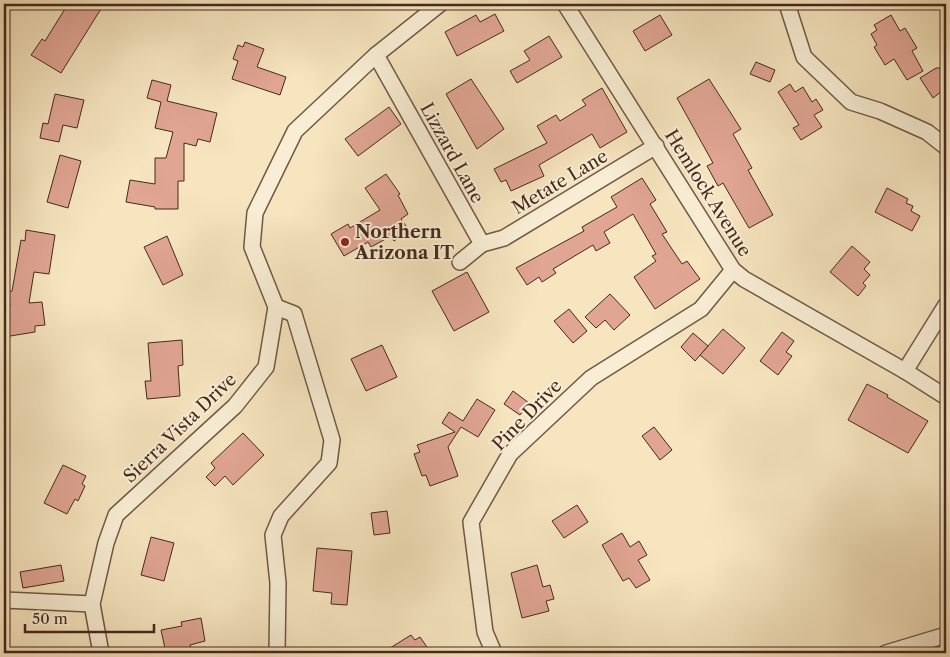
<svg xmlns="http://www.w3.org/2000/svg" width="950" height="657" font-family="'Libre Caslon Text',serif">
<style>
.building{fill:#e0a593;stroke:#46291e}
.lines{fill:none;stroke-linecap:round;stroke-linejoin:round}
.street-casing{stroke:#725846;stroke-width:18}
.street{stroke:#f9eed5;stroke-width:15}
.poi-dot{fill:#8f2418;stroke:#f9eed5;stroke-width:2}
.labels{text-anchor:middle;stroke-width:4;stroke-linejoin:round;paint-order:stroke}
.street-label{font-size:18px;fill:#46291e;stroke:#f9eed5}
.poi-label{font-size:18px;font-weight:bold;fill:#46291e;stroke:#f9eed5;text-anchor:start}
</style>
<rect width="100%" height="100%" fill="#f6e5bf"/>
<filter id="stains"><feTurbulence type="fractalNoise" baseFrequency=".004" numOctaves="4"/><feColorMatrix values="0 0 0 0 .2 0 0 0 0 .09 0 0 0 0 .02 0 0 0 .5 -.17"/></filter>
<radialGradient id="worn" r=".72"><stop offset=".6" stop-color="#630" stop-opacity="0"/><stop offset="1" stop-color="#630" stop-opacity=".3"/></radialGradient>
<g class="building">
<polygon points="68,4 104,4 61,73 31,55 42,39 45,41"/>
<polygon points="495,14 504,31 457,56 445,32 476,15 480,22"/>
<polygon points="660,15 672,35 645,51 633,31"/>
<polygon points="891,15 900,31 905,28 917,48 912,51 923,71 907,80 894,59 885,65 874,47 877,45 871,34 877,30 874,25"/>
<polygon points="549,36 562,57 517,83 510,71 530,60 524,51"/>
<polygon points="245,42 264,49 257,67 286,77 280,95 232,79 238,61 233,59 238,45 243,47"/>
<polygon points="756,62 775,70 770,82 750,74"/>
<polygon points="936,68 941,68 946,75 946,88 933,98 920,78"/>
<polygon points="471,79 504,129 477,149 446,94"/>
<polygon points="709,79 741,129 733,134 752,168 748,170 773,215 749,228 723,183 718,186 707,166 713,163 677,98"/>
<polygon points="152,80 171,85 167,101 217,113 210,142 198,139 196,146 184,143 184,181 178,181 178,209 155,209 155,207 126,202 130,180 155,184 155,158 166,158 173,132 155,128 161,102 147,98"/>
<polygon points="790,84 795,92 803,87 812,102 816,99 823,110 814,115 822,127 801,140 793,128 799,125 778,92"/>
<polygon points="602,88 627,132 600,148 592,134 539,165 544,176 511,191 506,180 501,182 494,169 547,143 537,126 556,115 560,121 586,105 582,100"/>
<polygon points="55,94 84,100 77,128 63,125 59,142 40,138 43,123 48,124"/>
<polygon points="389,107 401,124 358,156 345,139"/>
<polygon points="60,155 81,161 68,208 47,202"/>
<polygon points="386,174 400,194 398,195 408,214 401,219 409,230 394,241 391,236 371,247 368,242 344,256 331,234 348,224 350,228 380,210 365,188"/>
<polygon points="642,178 656,200 650,204 667,232 662,234 682,264 687,261 700,279 655,309 634,277 656,261 652,256 656,254 633,214 604,232 610,243 596,251 593,245 553,269 556,273 542,282 539,277 527,285 516,268 584,231 582,227 617,207 611,197"/>
<polygon points="887,188 908,199 906,203 913,206 911,211 920,216 912,231 875,212"/>
<polygon points="26,230 55,235 49,274 34,272 29,303 42,302 45,325 35,326 35,332 4,337 4,306 10,306 8,292 12,291 21,240 25,241"/>
<polygon points="167,236 183,275 163,285 144,247"/>
<polygon points="852,246 870,262 864,269 870,275 863,283 866,286 858,296 830,272"/>
<polygon points="467,272 489,312 454,331 432,291"/>
<polygon points="610,294 630,315 614,330 605,320 596,328 585,317"/>
<polygon points="569,309 587,331 573,343 554,321"/>
<polygon points="723,329 745,348 723,374 700,355"/>
<polygon points="782,332 794,341 786,352 792,356 778,375 760,361"/>
<polygon points="693,333 708,346 695,361 681,347"/>
<polygon points="182,340 183,365 178,366 180,396 147,399 145,381 151,381 148,343"/>
<polygon points="382,345 397,377 366,391 351,359"/>
<polygon points="867,384 888,395 887,397 928,421 908,453 848,420"/>
<polygon points="513,391 529,403 520,415 504,404"/>
<polygon points="477,399 495,410 478,437 461,427 448,447 458,476 430,486 426,475 422,476 414,454 420,452 417,445 455,432 442,423 449,412 463,421"/>
<polygon points="654,427 672,450 660,460 642,436"/>
<polygon points="243,433 264,455 233,485 225,476 215,486 206,477 215,468 211,463"/>
<polygon points="63,465 86,476 82,484 85,486 78,501 75,499 67,514 44,503"/>
<polygon points="577,505 588,522 564,538 552,521"/>
<polygon points="387,511 390,533 374,535 371,513"/>
<polygon points="622,533 630,547 639,541 647,555 638,560 650,580 636,588 629,578 623,581 602,545"/>
<polygon points="151,537 174,543 164,581 141,575"/>
<polygon points="317,548 352,551 347,605 331,604 332,593 313,591"/>
<polygon points="61,565 64,581 23,588 20,572"/>
<polygon points="537,565 543,587 550,585 554,599 546,601 549,611 522,618 511,573"/>
<polygon points="201,618 205,641 190,645 192,653 166,653 161,630 182,626 181,622"/>
<polygon points="411,635 415,640 420,637 431,653 382,653"/>
</g>
<g class="lines">
<defs>
<g id="street">
<polyline points="565,4 733,270 744,279 905,371 946,397"/>
<polyline points="787,4 804,57 851,102 880,111 927,132 946,147"/>
<polyline points="376,55 482,244 460,262"/>
<polyline points="482,244 504,238 656,146"/>
<polyline points="276,307 294,314 332,440 329,463 281,516 273,535 278,583 277,653"/>
<polyline points="905,371 946,305"/>
<polyline points="4,600 92,604"/>
<polyline points="101,653 92,604 106,543 116,515 235,406 266,367 276,307 252,247 255,213 295,131 376,55 440,4"/>
<polyline points="494,653 485,632 471,522 510,454 591,378 701,309 733,270"/>
<polyline points="886,653 946,635"/>
</g>
</defs>
<use href="#street" class="street-casing"/>
<use href="#street" class="street"/>
</g>
<circle class="poi-dot" cx="345" cy="242" r="5"/>
<g class="labels">
<g class="street-label">
<text transform="translate(452 153) rotate(61)" y="6">Lizzard Lane</text>
<text transform="translate(560 182) rotate(-31)" y="6">Metate Lane</text>
<text transform="translate(708 193) rotate(58)" y="6">Hemlock Avenue</text>
<text transform="translate(527 415) rotate(-46)" y="6">Pine Drive</text>
<text transform="translate(180 428) rotate(-44)" y="6">Sierra Vista Drive</text>
</g>
<g class="poi-label">
<text x="355" y="238">Northern<tspan x="355" dy="21">Arizona IT</tspan></text>
</g>
</g>
<rect width="950" height="657" fill="none" stroke="#f6e5bf" stroke-width="20"/>
<rect x="5" y="5" width="940" height="647" fill="none" stroke="#46291e" stroke-width="2.5"/>
<rect x="10" y="10" width="930" height="637" fill="none" stroke="#46291e"/>
<path d="M25 624v8h129v-8" fill="none" stroke="#46291e" stroke-width="2.5"/>
<text x="32" y="624" font-size="15" fill="#46291e" stroke="#f9eed5" stroke-width="4" paint-order="stroke">50 m</text>
<rect width="100%" height="100%" filter="url(#stains)"/>
<rect width="100%" height="100%" fill="url(#worn)"/>
</svg>
